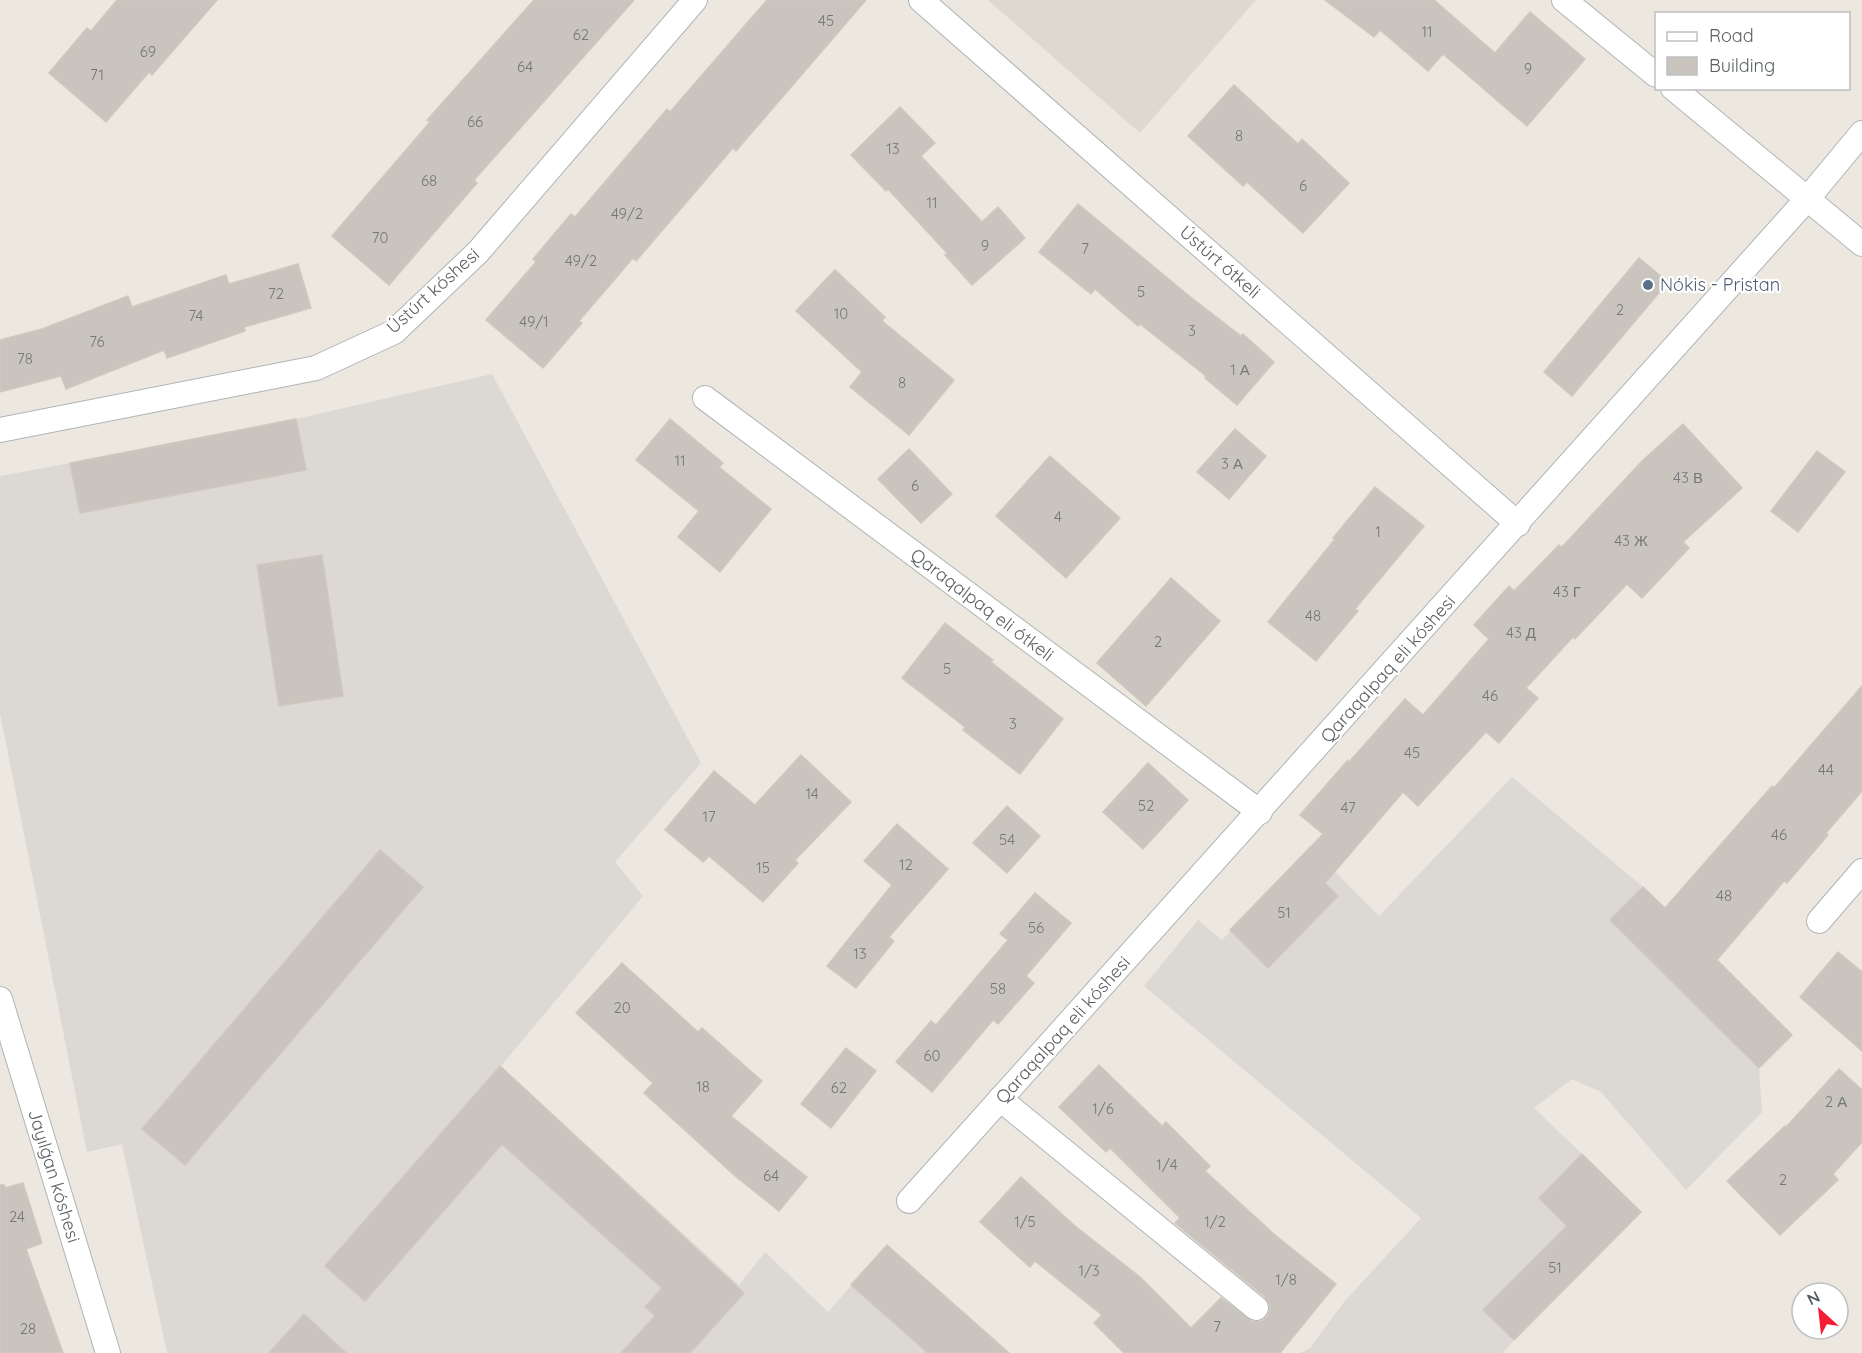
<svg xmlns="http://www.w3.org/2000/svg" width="1862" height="1353" font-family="Quicksand,sans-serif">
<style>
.industrial{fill:#dcd9d4}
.education{fill:#dfd8d0}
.building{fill:#c9c4be;stroke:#d1c7bd;stroke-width:1.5}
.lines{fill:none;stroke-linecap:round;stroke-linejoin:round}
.minor-casing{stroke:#b0b4b8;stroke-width:26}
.minor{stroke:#fff;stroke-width:24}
.service-dot{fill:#5c6f8a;stroke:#fff;stroke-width:2}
.labels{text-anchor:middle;stroke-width:4.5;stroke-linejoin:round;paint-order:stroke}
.number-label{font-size:15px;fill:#747878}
.street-label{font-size:18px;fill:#585e61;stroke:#fff}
.service-label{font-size:18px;fill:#4e5e75;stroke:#fff;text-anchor:start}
</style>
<rect width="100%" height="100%" fill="#ece7df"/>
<g class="industrial">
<polygon points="492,374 701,763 615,862 643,896 501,1066 739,1285 765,1252 828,1312 887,1245 1009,1353 167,1353 122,1144 87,1152 0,713 0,476 70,463 80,513 306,470 296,419"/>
<polygon points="1512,777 1643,887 1610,920 1759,1068 1762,1112 1686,1190 1601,1092 1572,1079 1534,1108 1582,1154 1539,1198 1567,1226 1484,1310 1514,1340 1503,1353 1300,1353 1310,1348 1344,1302 1421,1218 1144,986 1198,920 1222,940 1310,846 1379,916"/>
</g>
<polygon class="education" points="988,0 1256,0 1140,133"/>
<g class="building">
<polygon points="117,0 217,0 152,75 149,72 106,122 49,73 87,28 91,31"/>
<polygon points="534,0 634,0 474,180 477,183 389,285 332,236 430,122 427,120"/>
<polygon points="767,0 866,0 736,151 733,148 636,261 633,258 579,321 582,323 543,368 486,320 536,262 533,259 571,214 575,217 667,109 670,112"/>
<polygon points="1325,0 1434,0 1495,53 1530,12 1585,59 1527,126 1443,54 1428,71 1380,30 1374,37"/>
<polygon points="1234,85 1298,144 1302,139 1349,183 1303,233 1247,182 1243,186 1188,136"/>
<polygon points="900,107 935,143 921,156 982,222 998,207 1025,238 972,285 945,255 947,253 888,189 886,191 851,155"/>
<polygon points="1078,204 1188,295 1241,336 1243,334 1274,362 1237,405 1205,378 1206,376 1140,324 1138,326 1095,289 1091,294 1039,252"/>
<polygon points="1639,258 1668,282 1572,396 1544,372"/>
<polygon points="298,264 311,308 244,327 245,331 167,358 164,350 66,389 61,376 0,392 0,340 42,329 128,296 132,307 226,275 229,284"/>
<polygon points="835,270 885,317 882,321 954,380 909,435 850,387 862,372 796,311"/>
<polygon points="296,419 306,470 80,513 70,463"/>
<polygon points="670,419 723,463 719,467 771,509 720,572 678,537 699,511 636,460"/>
<polygon points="1683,424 1742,488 1683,542 1689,548 1642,598 1627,584 1575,639 1573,637 1526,688 1538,698 1499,743 1486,732 1418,806 1403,792 1325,883 1338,896 1268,968 1230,930 1323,834 1300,815 1348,760 1349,762 1405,699 1423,715 1489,639 1474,625 1509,586 1514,591 1559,545 1562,547 1642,461"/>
<polygon points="1235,429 1266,456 1229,499 1197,472"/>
<polygon points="909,449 952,494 921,523 878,479"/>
<polygon points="1817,451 1845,472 1798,532 1771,511"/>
<polygon points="1050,456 1120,518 1066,578 996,516"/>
<polygon points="1375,487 1424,526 1355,609 1358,611 1316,661 1268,622 1335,539 1333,538"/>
<polygon points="322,555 343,696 279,706 257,565"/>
<polygon points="1171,578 1220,621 1146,706 1097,663"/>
<polygon points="945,623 993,660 991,662 1063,719 1020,774 963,730 965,727 902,678"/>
<polygon points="1862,686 1862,791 1826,833 1828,835 1787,883 1784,881 1717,960 1792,1035 1759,1068 1610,920 1643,887 1665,908 1772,786 1774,788"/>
<polygon points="801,755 851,802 795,860 798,863 763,902 709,856 703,862 665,830 714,771 755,805"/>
<polygon points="1148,763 1188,800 1143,849 1103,812"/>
<polygon points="1007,806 1040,836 1007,873 973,843"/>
<polygon points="897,824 948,869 889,937 894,941 856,988 827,966 892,885 864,861"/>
<polygon points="380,850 423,887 185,1165 142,1129"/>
<polygon points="1035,893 1071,923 1026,976 1034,983 998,1024 993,1020 932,1092 896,1062 931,1021 936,1025 1008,940 1000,934"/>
<polygon points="1838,952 1862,972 1862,1051 1800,997"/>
<polygon points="622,963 698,1032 702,1028 762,1081 731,1116 807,1177 779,1211 734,1175 644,1093 653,1083 576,1013"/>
<polygon points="846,1048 876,1071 831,1128 801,1104"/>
<polygon points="1099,1065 1162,1126 1166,1122 1210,1166 1205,1171 1275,1235 1336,1284 1280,1353 1124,1353 1094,1323 1102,1315 1035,1261 1030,1267 980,1222 1021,1177 1075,1226 1140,1277 1191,1328 1221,1298 1253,1322 1262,1321 1267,1317 1270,1311 1269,1304 1265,1297 1175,1223 1180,1218 1110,1148 1106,1152 1059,1107"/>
<polygon points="500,1066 744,1293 690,1353 621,1353 655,1316 645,1307 662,1288 502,1144 365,1301 325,1266"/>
<polygon points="1839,1069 1862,1090 1862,1142 1833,1174 1838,1180 1780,1235 1727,1181 1785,1126 1786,1127"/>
<polygon points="1582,1154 1641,1212 1514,1340 1483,1310 1567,1226 1539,1198"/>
<polygon points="23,1183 42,1243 26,1249 63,1353 0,1353 0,1185 4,1185 5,1188"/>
<polygon points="887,1245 1009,1353 928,1353 851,1285"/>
<polygon points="304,1314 346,1353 269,1353"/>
</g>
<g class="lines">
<defs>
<g id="minor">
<polyline points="921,0 1518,524"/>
<polyline points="1564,0 1656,75"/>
<polyline points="1673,88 1862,244"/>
<polyline points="705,398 1260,812"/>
<polyline points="0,430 316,368 394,332 478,252 695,0"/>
<polyline points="1819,921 1862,871"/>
<polyline points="0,999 108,1353"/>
<polyline points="1000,1099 1256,1308"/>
<polyline points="909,1201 1808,198 1862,133"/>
</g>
</defs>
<use href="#minor" class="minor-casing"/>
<use href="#minor" class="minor"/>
</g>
<circle class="service-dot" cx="1648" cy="285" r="6"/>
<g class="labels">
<g class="number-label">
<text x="826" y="26">45</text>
<text x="1427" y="37">11</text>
<text x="581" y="40">62</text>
<text x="148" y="57">69</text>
<text x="525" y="72">64</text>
<text x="1528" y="74">9</text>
<text x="97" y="80">71</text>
<text x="475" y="127">66</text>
<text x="1239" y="141">8</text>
<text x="893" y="154">13</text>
<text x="429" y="186">68</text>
<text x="1303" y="191">6</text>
<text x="932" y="208">11</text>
<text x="627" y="219">49/2</text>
<text x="380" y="243">70</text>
<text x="985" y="251">9</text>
<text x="1085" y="254">7</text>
<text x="581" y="266">49/2</text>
<text x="1141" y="297">5</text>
<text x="276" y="299">72</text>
<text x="1620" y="315">2</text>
<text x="841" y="319">10</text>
<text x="196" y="321">74</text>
<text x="534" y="327">49/1</text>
<text x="1192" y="336">3</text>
<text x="97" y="347">76</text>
<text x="25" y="364">78</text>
<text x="1240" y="375">1 А</text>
<text x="902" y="388">8</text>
<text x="680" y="466">11</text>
<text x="1232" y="469">3 А</text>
<text x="1688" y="483">43 В</text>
<text x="915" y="491">6</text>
<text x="1058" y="522">4</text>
<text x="1378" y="537">1</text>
<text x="1631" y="546">43 Ж</text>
<text x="1567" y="597">43 Г</text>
<text x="1313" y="621">48</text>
<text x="1521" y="638">43 Д</text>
<text x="1158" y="647">2</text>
<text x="947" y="674">5</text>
<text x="1490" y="701">46</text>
<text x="1013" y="729">3</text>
<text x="1412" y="758">45</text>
<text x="1826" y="775">44</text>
<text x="812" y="799">14</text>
<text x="1146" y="811">52</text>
<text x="1348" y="813">47</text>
<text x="709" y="822">17</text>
<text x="1779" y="840">46</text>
<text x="1007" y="845">54</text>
<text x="906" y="870">12</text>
<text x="763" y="873">15</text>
<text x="1724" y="901">48</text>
<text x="1284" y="918">51</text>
<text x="1036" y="933">56</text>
<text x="860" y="959">13</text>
<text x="998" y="994">58</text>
<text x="622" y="1013">20</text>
<text x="932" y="1061">60</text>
<text x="703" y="1092">18</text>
<text x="839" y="1093">62</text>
<text x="1836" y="1107">2 А</text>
<text x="1103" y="1114">1/6</text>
<text x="1167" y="1170">1/4</text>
<text x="771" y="1181">64</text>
<text x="1783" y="1185">2</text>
<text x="17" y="1222">24</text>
<text x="1025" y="1227">1/5</text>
<text x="1215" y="1227">1/2</text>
<text x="1555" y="1273">51</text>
<text x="1089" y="1276">1/3</text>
<text x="1286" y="1285">1/8</text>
<text x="1217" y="1332">7</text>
<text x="28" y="1334">28</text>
</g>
<g class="street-label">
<text transform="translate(1220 262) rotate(41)" y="6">Ústúrt ótkeli</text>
<text transform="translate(433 291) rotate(-42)" y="6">Ústúrt kóshesi</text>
<text transform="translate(982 605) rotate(37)" y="6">Qaraqalpaq eli ótkeli</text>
<text transform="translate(1388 669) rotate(-48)" y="6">Qaraqalpaq eli kóshesi</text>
<text transform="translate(1063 1030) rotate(-48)" y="6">Qaraqalpaq eli kóshesi</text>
<text transform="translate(54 1176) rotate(73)" y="6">Jayılǵan kóshesi</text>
</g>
<g class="service-label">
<text x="1660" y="291">Nókis - Pristan</text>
</g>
</g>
<rect x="1655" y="12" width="195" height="78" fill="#ffffff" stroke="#bcbfc0" stroke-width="1.5"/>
<rect x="1667" y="32" width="30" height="9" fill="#ffffff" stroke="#bcbfc0" stroke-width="1.5"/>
<text x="1709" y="42" font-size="18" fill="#585e61">Road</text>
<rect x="1667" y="57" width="30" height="18" fill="#c9c4be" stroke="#bcbfc0" stroke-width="1.5"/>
<text x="1709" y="72" font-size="18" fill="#585e61">Building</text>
<g transform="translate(1820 1311) rotate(333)"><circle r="28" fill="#ffffff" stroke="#bcbfc0" stroke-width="1.5"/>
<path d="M0-4.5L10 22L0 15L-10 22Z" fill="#f31e34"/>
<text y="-9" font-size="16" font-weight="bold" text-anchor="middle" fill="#585e61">N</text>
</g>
</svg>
